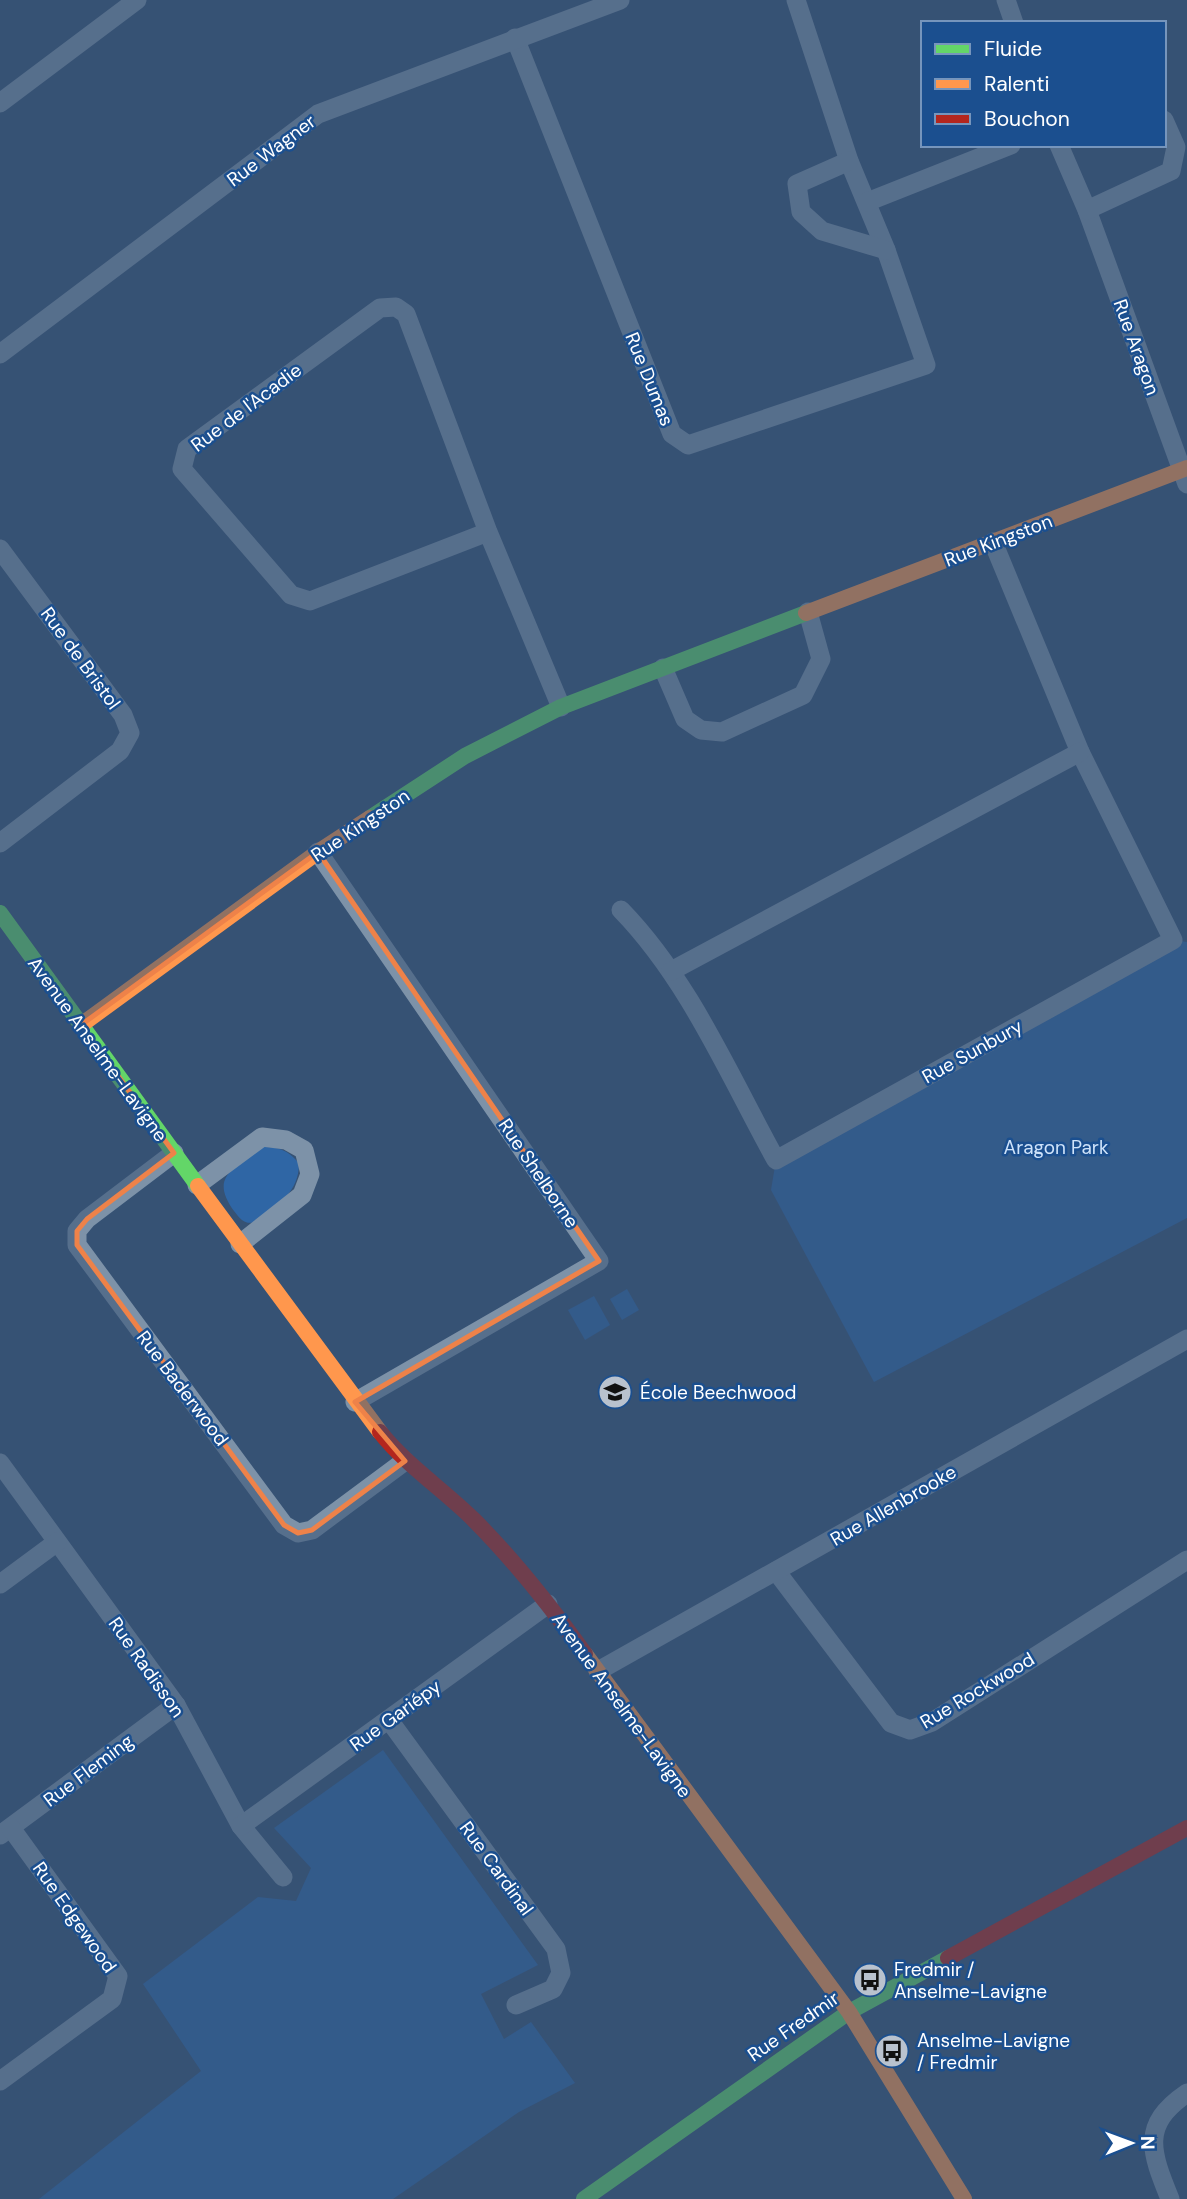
<svg xmlns="http://www.w3.org/2000/svg" width="1187" height="2199" font-family="'DM Sans',sans-serif">
<style>
.green{fill:#2f66a5}
.lines{fill:none;stroke-linecap:round;stroke-linejoin:round}
.street{stroke:#7d92a8;stroke-width:19}
.fast{stroke:#63d668;stroke-width:16}
.slow{stroke:#ff974d;stroke-width:16}
.jam{stroke:#b3261e;stroke-width:16}
.marked{fill:none;stroke:#ee8249;stroke-width:5;stroke-linejoin:round}
.labels{text-anchor:middle;stroke-width:5;stroke-linejoin:round;paint-order:stroke}
.street-label{font-size:19px;fill:#fff;stroke:#1b4f8f}
.park-label{font-size:19px;fill:#cfe3fa;stroke:#1b4f8f}
.poi-label{font-size:19px;fill:#fff;stroke:#1b4f8f;text-anchor:start}
</style>
<rect width="100%" height="100%" fill="#365274"/>
<g class="green">
<polygon points="1173,940 1187,942 1187,1218 874,1382 771,1190 776,1160"/>
<path d="M260 1147C279 1147 286 1149 299 1163 299 1193 278 1204 256 1222 245 1225 241 1220 234 1211 209 1176 234 1170 260 1147Z"/>
<polygon points="627,1289 639,1310 622,1320 610,1299"/>
<polygon points="594,1296 610,1325 585,1340 568,1310"/>
<polygon points="383,1750 538,1965 481,1994 504,2039 531,2022 575,2083 519,2112 393,2199 39,2199 201,2071 143,1984 258,1897 296,1901 311,1868 274,1828"/>
</g>
<g class="lines">
<g class="street">
<polyline points="1006,0 1014,23"/>
<polyline points="515,38 672,434 688,445 926,365 886,250 849,161 796,0"/>
<polyline points="0,103 137,0"/>
<polyline points="1059,145 1087,210 1187,484"/>
<polyline points="849,161 797,184 801,212 822,231 886,250"/>
<polyline points="867,202 1011,145"/>
<polyline points="1087,210 1171,171 1176,147 1164,120"/>
<polyline points="0,354 318,114 620,0"/>
<polyline points="488,532 310,601 291,595 182,469 187,449 380,308 396,307 406,314 488,532 561,707"/>
<polyline points="0,549 123,715 130,733 120,751 0,843"/>
<polyline points="663,668 685,719 701,730 722,732 803,695 821,659 808,612"/>
<polyline points="318,852 599,1261 355,1402"/>
<path d="M621 910C689 980 729 1075 776 1160L1173 940 1080 752 993 542"/>
<polyline points="671,971 1080,752"/>
<polyline points="174,1153 87,1219 77,1231 77,1245 284,1525 298,1533 312,1530 405,1461"/>
<polyline points="197,1185 262,1137 286,1140 304,1150 310,1174 302,1195 240,1244"/>
<polyline points="0,1463 176,1705 241,1826 283,1877"/>
<polyline points="776,1571 891,1723 910,1730 932,1722 1187,1560"/>
<polyline points="0,1584 57,1542"/>
<polyline points="598,1671 1187,1339"/>
<polyline points="389,1720 556,1949 561,1973 553,1989 516,2005"/>
<polyline points="241,1826 548,1604"/>
<polyline points="0,1835 176,1705"/>
<polyline points="0,2081 112,1999 118,1976 11,1828"/>
<path d="M1170 2199C1151 2152 1140 2125 1187 2093"/>
</g>
<g class="fast">
<polyline points="370,818 465,756 561,707 806,613"/>
<polyline points="0,913 198,1186"/>
<polyline points="584,2199 849,2012 948,1958"/>
</g>
<g class="slow">
<polyline points="806,613 1187,468"/>
<polyline points="81,1025 318,852 370,818"/>
<polyline points="198,1186 380,1432"/>
<polyline points="585,1654 849,2012 964,2199"/>
</g>
<g class="jam">
<path d="M380 1432C407 1466 444 1490 474 1520 515 1561 551 1607 585 1654"/>
<polyline points="948,1958 1187,1828"/>
</g>
</g>
<path d="M0 0H1187V2199H0ZM318 852 599 1261 355 1402 405 1461 312 1530 298 1533 284 1525 77 1245V1231L87 1219 174 1153 81 1025Z" fill="#365274" fill-opacity=".55" fill-rule="evenodd"/>
<path class="marked" d="M318 852 599 1261 355 1402 405 1461 312 1530 298 1533 284 1525 77 1245V1231L87 1219 174 1153 81 1025Z"/>
<defs>
<symbol id="school-disc" viewBox="-11 -11 22 22"><circle r="9.5" fill="#b9c2ce" stroke="#1b4f8f"/><path d="M0-5L7-2L0 1L-7-2ZM-4 1L0 2.5L4 1V4Q0 6-4 4Z" fill="#111"/></symbol>
<symbol id="bus-disc" viewBox="-11 -11 22 22"><circle r="9.5" fill="#b9c2ce" stroke="#1b4f8f"/><path d="M-5-6H5V4H4V6H2V4H-2V6H-4V4H-5ZM-3.5-4V0h7V-4ZM-3.5 1.2v1.5H-2V1.2ZM2 1.2v1.5H3.5V1.2Z" fill="#111"/></symbol>
</defs>
<g fill-rule="evenodd">
<use href="#school-disc" x="596" y="1373" width="38" height="38"/>
<use href="#bus-disc" x="851" y="1961" width="38" height="38"/>
<use href="#bus-disc" x="873" y="2032" width="38" height="38"/>
</g>
<g class="labels">
<g class="street-label">
<text transform="translate(271 150) rotate(-37)" y="7">Rue Wagner</text>
<text transform="translate(1137 347) rotate(70)" y="7">Rue Aragon</text>
<text transform="translate(650 379) rotate(68)" y="7">Rue Dumas</text>
<text transform="translate(246 407) rotate(-37)" y="7">Rue de l'Acadie</text>
<text transform="translate(998 540) rotate(-21)" y="7">Rue Kingston</text>
<text transform="translate(81 658) rotate(54)" y="7">Rue de Bristol</text>
<text transform="translate(360 825) rotate(-34)" y="7">Rue Kingston</text>
<text transform="translate(98 1049) rotate(54)" y="7">Avenue Anselme-Lavigne</text>
<text transform="translate(972 1051) rotate(-29)" y="7">Rue Sunbury</text>
<text transform="translate(539 1173) rotate(56)" y="7">Rue Shelborne</text>
<text transform="translate(183 1388) rotate(53)" y="7">Rue Baderwood</text>
<text transform="translate(893 1505) rotate(-30)" y="7">Rue Allenbrooke</text>
<text transform="translate(147 1667) rotate(55)" y="7">Rue Radisson</text>
<text transform="translate(977 1690) rotate(-31)" y="7">Rue Rockwood</text>
<text transform="translate(622 1705) rotate(54)" y="7">Avenue Anselme-Lavigne</text>
<text transform="translate(395 1715) rotate(-36)" y="7">Rue Gariépy</text>
<text transform="translate(88 1770) rotate(-37)" y="7">Rue Fleming</text>
<text transform="translate(497 1868) rotate(54)" y="7">Rue Cardinal</text>
<text transform="translate(75 1917) rotate(55)" y="7">Rue Edgewood</text>
<text transform="translate(793 2026) rotate(-35)" y="7">Rue Fredmir</text>
</g>
<g class="park-label">
<text x="1056" y="1154">Aragon Park</text>
</g>
<g class="poi-label">
<text x="640" y="1399">École Beechwood</text>
<text x="894" y="1976">Fredmir /<tspan x="894" dy="22">Anselme-Lavigne</tspan></text>
<text x="917" y="2047">Anselme-Lavigne<tspan x="917" dy="22">/ Fredmir</tspan></text>
</g>
</g>
<rect x="921" y="21" width="245" height="126" fill="#1b4f8f" stroke="#7695bc" stroke-width="2"/>
<rect x="935" y="44" width="35" height="10" fill="#63d668" stroke="#7695bc" stroke-width="2"/>
<text x="984" y="56" font-size="21" fill="#ffffff">Fluide</text>
<rect x="935" y="79" width="35" height="10" fill="#ff974d" stroke="#7695bc" stroke-width="2"/>
<text x="984" y="91" font-size="21" fill="#ffffff">Ralenti</text>
<rect x="935" y="114" width="35" height="10" fill="#b3261e" stroke="#7695bc" stroke-width="2"/>
<text x="984" y="126" font-size="21" fill="#ffffff">Bouchon</text>
<g transform="translate(1131 2143) rotate(89)" stroke="#1b4f8f" stroke-width="5" paint-order="stroke">
<path d="M0-5L12 26L0 18L-12 26Z" fill="#ffffff"/>
<text y="-10" font-size="19" font-weight="bold" text-anchor="middle" fill="#ffffff">N</text>
</g>
</svg>
